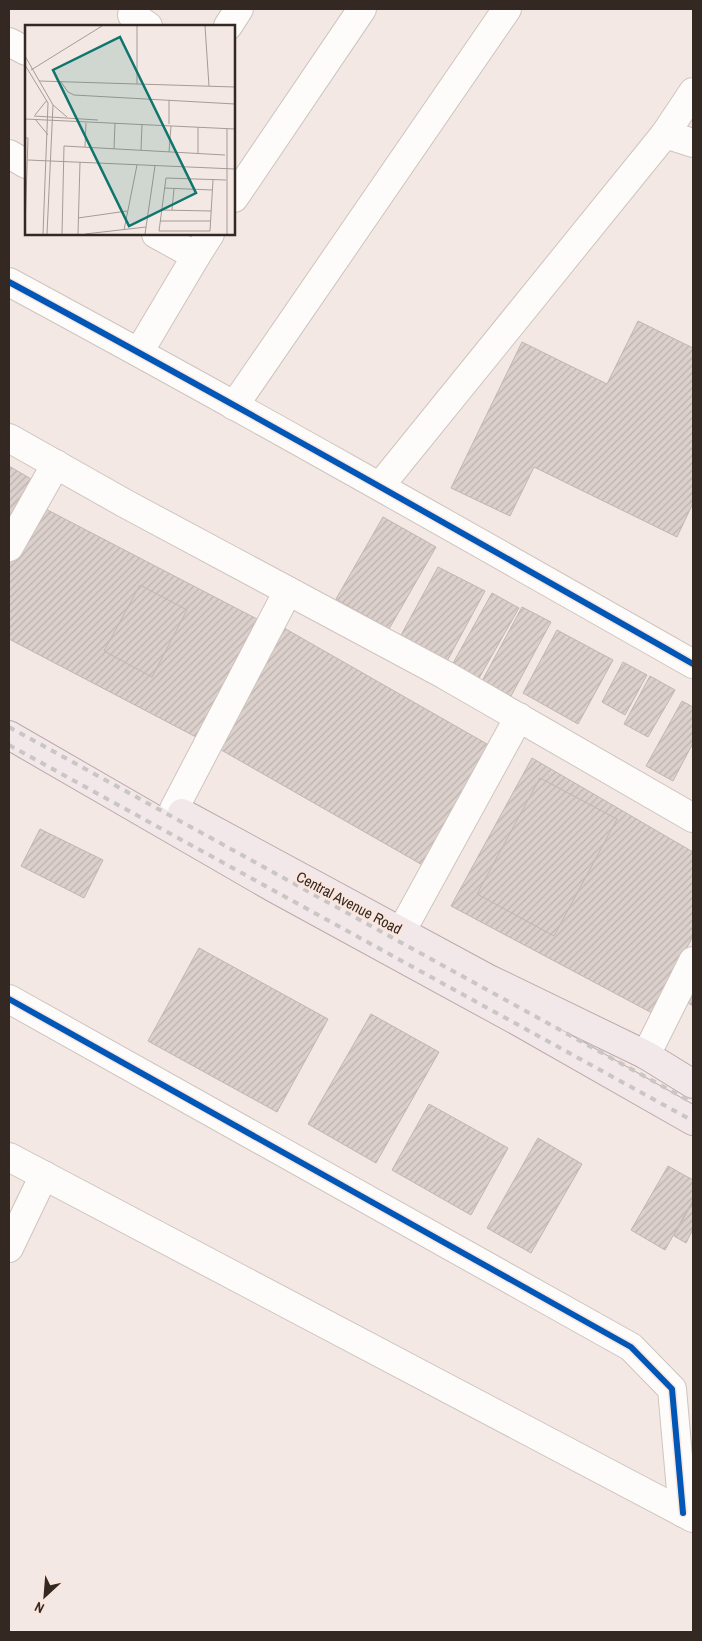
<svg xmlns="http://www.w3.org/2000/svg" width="702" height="1641" font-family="'Archivo Narrow',sans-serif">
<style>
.building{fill:url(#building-hatch);stroke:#c1b6b2}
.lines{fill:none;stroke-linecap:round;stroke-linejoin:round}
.minor-casing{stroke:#cfc4be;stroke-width:30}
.major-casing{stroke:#bea9aa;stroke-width:30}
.minor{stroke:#fdfcfb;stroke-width:28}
.major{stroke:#f2e7e9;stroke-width:28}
.rail{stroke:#c9c6c4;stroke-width:4;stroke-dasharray:6 6;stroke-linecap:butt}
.cycleway-casing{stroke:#fae6dc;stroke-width:9}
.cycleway{stroke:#0057b8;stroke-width:6}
.labels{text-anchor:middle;stroke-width:5;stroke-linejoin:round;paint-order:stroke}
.street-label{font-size:15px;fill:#342822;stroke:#fae6dc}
.inset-road{fill:none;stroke:#a79b96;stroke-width:1}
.view{fill:#0f766e;fill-opacity:0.15;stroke:#0f766e;stroke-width:2.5}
.inset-edge{fill:none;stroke:#342822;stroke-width:2.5}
</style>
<defs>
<pattern id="building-hatch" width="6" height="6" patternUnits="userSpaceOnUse" patternTransform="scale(1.25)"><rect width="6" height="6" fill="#dbd0cb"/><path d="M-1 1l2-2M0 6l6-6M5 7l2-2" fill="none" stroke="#bdb3ae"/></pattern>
</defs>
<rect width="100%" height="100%" fill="#f3e8e3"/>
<g class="building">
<polygon points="638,321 693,348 693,503 677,537 534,467 510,516 451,488 522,342 607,384"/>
<polygon points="9,466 31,479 9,518"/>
<polygon points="38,505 257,619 196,737 9,639 9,562"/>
<polygon points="383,517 436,547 389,629 336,599"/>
<polygon points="438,567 485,591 446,663 400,637"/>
<polygon points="140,585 187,610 152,677 104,651"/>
<polygon points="492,593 519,608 478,680 452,665"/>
<polygon points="522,607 551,622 511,696 482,681"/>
<polygon points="284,628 494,748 426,867 216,747"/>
<polygon points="557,630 613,660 578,724 523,693"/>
<polygon points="623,662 647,675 625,715 602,702"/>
<polygon points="650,676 675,690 648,737 624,724"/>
<polygon points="682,701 693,707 693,743 673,781 646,766"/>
<polygon points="532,758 693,852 693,936 652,1013 451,906"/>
<polygon points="540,778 617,819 554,936 477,894"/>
<polygon points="40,829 103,860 84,898 21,866"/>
<polygon points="199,948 328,1019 277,1112 148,1041"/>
<polygon points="693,994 693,1006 688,1003"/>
<polygon points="371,1014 439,1052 376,1163 308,1124"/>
<polygon points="429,1104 508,1148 471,1215 392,1170"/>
<polygon points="538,1138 582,1164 531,1253 487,1228"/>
<polygon points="668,1166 693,1180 693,1200 665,1250 631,1230"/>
<polygon points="693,1201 693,1229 686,1243 674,1236"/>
</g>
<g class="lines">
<defs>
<g id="minor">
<polyline points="132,15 148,26"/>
<polyline points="228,26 239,9"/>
<polyline points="9,42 26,51"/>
<polyline points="665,134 693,143"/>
<polyline points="9,154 26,164"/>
<polyline points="234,198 362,9"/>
<polyline points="156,234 196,256 210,234"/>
<path d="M9 282C239 406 466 535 693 664"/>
<polyline points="139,352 196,256"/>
<polyline points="234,406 507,9"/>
<polyline points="9,438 126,504 445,675 693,818"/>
<polyline points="380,486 665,134 693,92"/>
<polyline points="9,547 56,464"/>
<polyline points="174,809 288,591"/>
<polyline points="401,932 519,717"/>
<polyline points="9,999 631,1347 672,1389 683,1513"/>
<polyline points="646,1055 693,961"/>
<polyline points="9,1157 693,1518"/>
<polyline points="9,1248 44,1175"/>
</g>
<g id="major">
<polyline points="9,735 272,887 521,1023 693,1121"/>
<polyline points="182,813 487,978 646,1055 693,1084"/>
</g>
</defs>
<use href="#minor" class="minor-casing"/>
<use href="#major" class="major-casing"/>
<use href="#minor" class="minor"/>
<use href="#major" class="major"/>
<g class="rail">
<polyline points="9,727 693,1103"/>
<polyline points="9,745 693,1121"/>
</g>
<defs>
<g id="cycleway">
<path d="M9 282C239 406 466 535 693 664"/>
<polyline points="9,999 631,1347 672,1389 683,1513"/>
</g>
</defs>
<use href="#cycleway" class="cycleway-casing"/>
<use href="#cycleway" class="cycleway"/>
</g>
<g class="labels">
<g class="street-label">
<text transform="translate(349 903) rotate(28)" y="5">Central Avenue Road</text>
</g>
</g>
<g transform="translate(25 25)">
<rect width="210" height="210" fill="#f3e8e3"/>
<path class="inset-road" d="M112 1V59M180 1 184 61M0 31 28 80 22 209M0 40 23 78 18 209M6 45 77 1M14 56 210 62M36 57 43 67 49 70 210 79M28 80 42 92M10 90 22 75M9 91 73 95M0 94 210 104M10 94 23 110M144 99V75M173 102V128M0 113H3L0 203M60 122 61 98M89 124 90 98M116 125 117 99M144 127 146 101M3 135 210 144M188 155 185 206H134L141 153 201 155M139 163 187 165M136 185 186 186M147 185 149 164M53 193 102 186M135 196H186M99 205 112 140M37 209 39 121 200 130M53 209 55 137M60 209 121 202M120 209 130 141M202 209V104"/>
<path class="view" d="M95 12 171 168 104 201 28 45Z"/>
<rect width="210" height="210" class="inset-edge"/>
</g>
<rect width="702" height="1641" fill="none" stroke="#342822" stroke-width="20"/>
<g transform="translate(45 1596) rotate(206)" stroke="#fae6dc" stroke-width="4" paint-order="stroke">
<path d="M0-4L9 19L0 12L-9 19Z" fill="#342822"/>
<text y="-8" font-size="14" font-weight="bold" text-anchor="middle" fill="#342822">N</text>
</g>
</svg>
